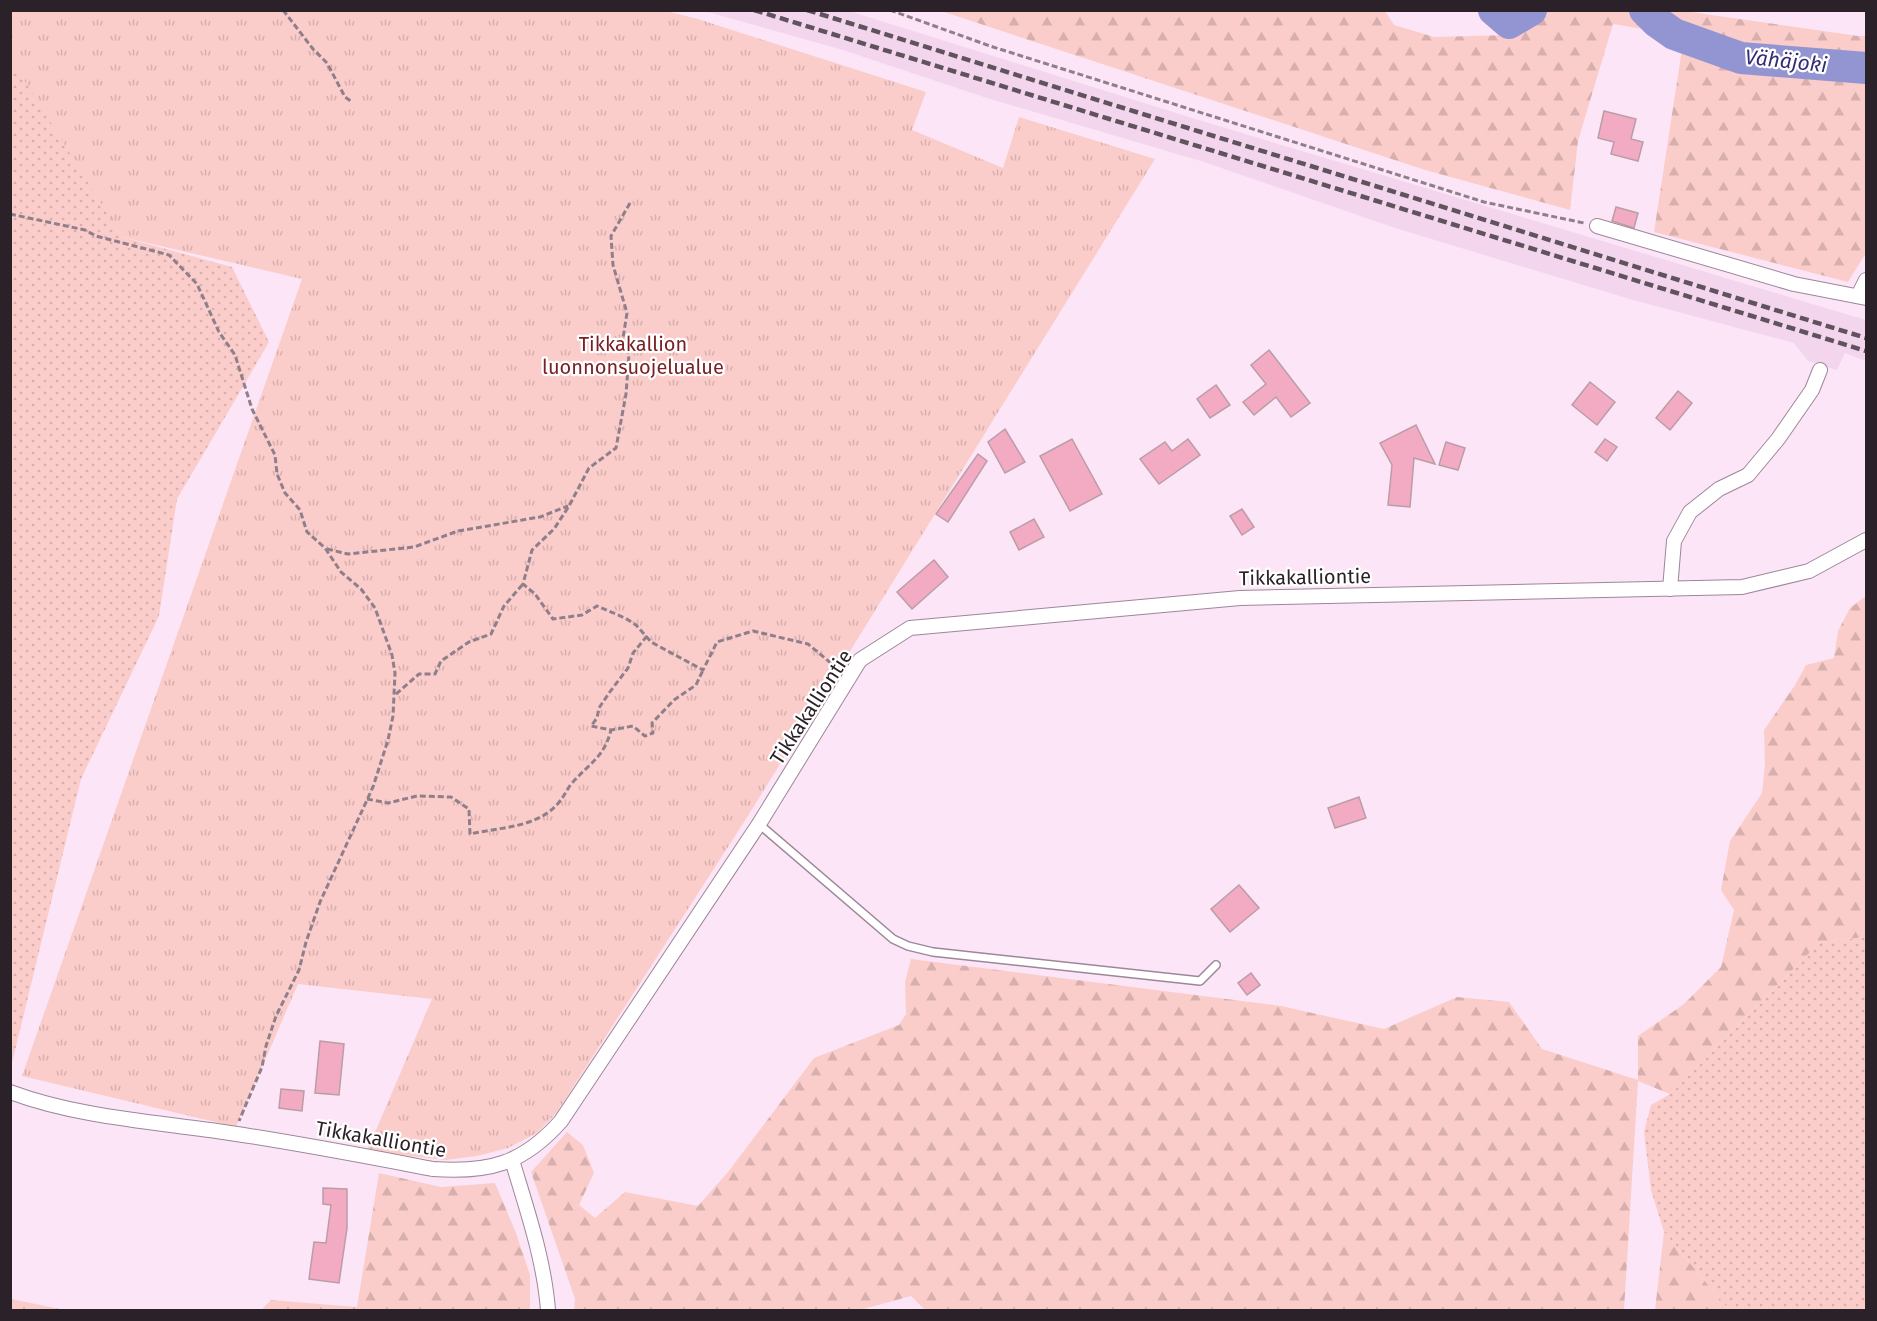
<svg xmlns="http://www.w3.org/2000/svg" width="1877" height="1321" font-family="'Fira Sans',sans-serif">
<style>
.built{fill:#f3d6ee}
.grass{fill:url(#grass-dots)}
.forest{fill:url(#forest-firs)}
.park{fill:url(#park-tufts)}
.lines{fill:none;stroke-linecap:round;stroke-linejoin:round}
.river{stroke:#9395d3;stroke-width:32}
.building{fill:#f3abc3;stroke:#ba9da6;stroke-width:1.5}
.lane-casing{stroke:#9c8798;stroke-width:10}
.street-casing{stroke:#9c8798;stroke-width:16}
.path{stroke:#8f7f8b;stroke-width:3;stroke-dasharray:6 3;stroke-linecap:butt}
.lane{stroke:#fff;stroke-width:7}
.street{stroke:#fff;stroke-width:14}
.rail{stroke:#60535d;stroke-width:4.5;stroke-dasharray:9 4.5;stroke-linecap:butt}
.labels{text-anchor:middle;stroke-width:4.5;stroke-linejoin:round;paint-order:stroke}
.park-label{font-size:20px;fill:#792126;stroke:#fff}
.street-label{font-size:20px;fill:#2b2229;stroke:#fff}
.water-label{font-size:21px;font-style:italic;fill:#342d76;stroke:#fff}
</style>
<defs>
<pattern id="grass-dots" width="8" height="8" patternUnits="userSpaceOnUse" patternTransform="scale(1.5)"><rect width="8" height="8" fill="#fbcdca"/><path d="M2 2h.1M6 6h.1" fill="none" stroke="#d7b0ae" stroke-width="1.8" stroke-linecap="round"/></pattern>
<pattern id="forest-firs" width="22" height="20" patternUnits="userSpaceOnUse" patternTransform="scale(1.5)"><rect width="22" height="20" fill="#fbcdca"/><path d="M5 1l3.5 6h-7zM16 11l3.5 6h-7z" fill="#d7b0ae"/></pattern>
<pattern id="park-tufts" width="24" height="20" patternUnits="userSpaceOnUse" patternTransform="scale(1.5)"><rect width="24" height="20" fill="#fbcdca"/><path d="M3 7l-1-3M5 7V3M7 7l1-3M15 17l-1-3M17 17v-4M19 17l1-3" fill="none" stroke="#d7b0ae"/></pattern>
</defs>
<rect width="100%" height="100%" fill="#fce5f7"/>
<polygon class="built" points="704,11 849,11 1202,121 1866,320 1866,361 1845,353 1837,370 1808,361 1794,343 1633,300 1395,228 1204,162 987,98 843,50"/>
<g class="grass">
<polygon points="11,54 122,237 232,267 269,342 177,499 159,616 81,779 11,1067"/>
<polygon points="1866,937 1866,1310 1729,1310 1664,1232 1651,1190 1644,1132 1651,1105 1670,1094 1820,942"/>
</g>
<g class="forest">
<polygon points="1677,10 1858,36 1866,36 1866,253 1848,282 1654,232 1684,36 1613,24 1578,141 1570,210 1425,170 941,11 1385,11 1394,25 1434,37 1509,35 1525,11"/>
<polygon points="1866,596 1866,937 1820,942 1670,1094 1638,1081 1624,1310 925,1310 911,1296 860,1310 574,1310 575,1299 531,1172 567,1132 583,1145 594,1173 579,1205 595,1218 625,1192 698,1206 728,1172 814,1058 899,1025 906,1014 905,982 911,959 1281,1006 1384,1029 1457,997 1509,1002 1542,1049 1638,1080 1638,1036 1684,1004 1721,967 1734,910 1721,890 1730,841 1762,793 1765,765 1764,730 1795,685 1806,665 1834,658 1838,631 1850,608"/>
<polygon points="379,1173 441,1187 495,1183 516,1233 530,1275 530,1310 261,1310 271,1300 357,1307"/>
<polygon points="1664,1232 1729,1310 1655,1310"/>
<polygon points="10,1299 11,1299 65,1310 11,1310"/>
</g>
<polygon class="park" points="11,11 666,11 698,19 926,92 912,130 1003,168 1019,117 1155,159 746,819 557,1112 537,1133 508,1148 477,1156 446,1160 367,1151 432,999 298,984 236,1127 22,1076 302,279 122,237 11,59"/>
<g class="lines">
<g class="river">
<polyline points="1494,10 1509,23 1531,10"/>
<polyline points="1645,10 1657,22 1674,34 1741,58 1866,68"/>
</g>
</g>
<g class="building">
<polygon points="1604,111 1636,119 1631,139 1643,142 1638,161 1611,154 1614,142 1598,138"/>
<polygon points="1616,207 1638,213 1634,228 1612,221"/>
<polygon points="1269,350 1310,403 1291,417 1276,397 1254,415 1243,402 1266,384 1251,365"/>
<polygon points="1590,382 1615,402 1597,425 1572,405"/>
<polygon points="1216,385 1230,405 1210,418 1197,399"/>
<polygon points="1678,391 1692,403 1670,430 1656,418"/>
<polygon points="1416,425 1435,464 1414,458 1410,507 1388,505 1392,465 1380,443"/>
<polygon points="1005,429 1025,462 1005,473 988,442"/>
<polygon points="1072,439 1102,494 1070,511 1040,456"/>
<polygon points="1188,439 1200,455 1159,484 1140,459 1165,442 1172,451"/>
<polygon points="1605,439 1617,447 1607,461 1595,452"/>
<polygon points="1446,442 1465,448 1458,470 1439,465"/>
<polygon points="978,454 987,461 948,522 936,514"/>
<polygon points="1242,509 1254,527 1242,535 1230,516"/>
<polygon points="1034,519 1044,537 1019,550 1010,532"/>
<polygon points="934,560 948,577 912,609 897,592"/>
<polygon points="1359,797 1366,818 1335,828 1328,808"/>
<polygon points="1239,885 1259,908 1230,932 1211,909"/>
<polygon points="1251,973 1260,985 1247,995 1238,983"/>
<polygon points="320,1041 344,1044 339,1095 315,1093"/>
<polygon points="281,1089 304,1091 302,1111 279,1108"/>
<polygon points="323,1188 347,1189 347,1228 339,1283 309,1279 314,1242 326,1243 331,1205 323,1204"/>
</g>
<g class="lines">
<defs>
<polyline id="lane" points="759,824 893,939 908,946 933,952 1200,981 1216,965"/>
<g id="street">
<polyline points="1597,226 1794,284 1866,298"/>
<polyline points="1858,296 1866,280"/>
<polyline points="1670,589 1674,541 1690,512 1719,489 1748,475 1778,439 1812,390 1820,370"/>
<path d="M10 1092C80 1118 158 1122 230 1133 298 1143 365 1156 433 1169 489 1173 523 1164 561 1121L759 824 860 660 910 628 1240 598 1742 587 1809 571 1866 540"/>
<path d="M512 1160C527 1210 544 1259 548 1310"/>
</g>
</defs>
<use href="#lane" class="lane-casing"/>
<use href="#street" class="street-casing"/>
<g class="path">
<polyline points="283,10 313,49 327,63 345,97 352,102"/>
<polyline points="890,10 990,46 1484,202 1584,223"/>
<polyline points="630,203 611,236 613,265 627,313 623,338 629,354 626,394 616,448 589,468 569,506 554,529 532,550 523,584 535,594 553,619 582,615 597,606 625,618 636,625 651,642 703,670 717,642 753,631 808,644 838,669"/>
<polyline points="10,214 85,230 96,236 169,255 197,284 219,332 235,355 252,409 275,455 277,474 285,493 300,510 307,532 325,548 341,572 361,589 375,608 392,655 395,673 393,716 388,740 373,787 320,902 306,942 299,970 276,1016 266,1046 262,1067 239,1121"/>
<polyline points="327,549 348,554 414,547 458,531 540,517 568,506"/>
<polyline points="647,636 633,653 628,668 609,693 599,708 597,718 591,726 611,730 633,726 645,736 653,733 652,723 674,700 696,685 703,670"/>
<polyline points="396,694 419,674 435,674 441,661 469,642 491,634 504,606 523,584"/>
<path d="M367 799 388 803 417 796 451 797 469 809 470 834C501 827 539 828 560 801 565 795 568 787 573 782 591 762 604 757 611 730"/>
</g>
<use href="#lane" class="lane"/>
<use href="#street" class="street"/>
<g class="rail">
<polyline points="754,10 1866,351"/>
<polyline points="807,10 1866,338"/>
</g>
</g>
<g class="labels">
<g class="park-label">
<text x="633" y="351">Tikkakallion<tspan x="633" dy="23">luonnonsuojelualue</tspan></text>
</g>
<g class="street-label">
<text transform="translate(1305 577) rotate(-1)" y="7">Tikkakalliontie</text>
<text transform="translate(811 707) rotate(-57)" y="7">Tikkakalliontie</text>
<text transform="translate(381 1139) rotate(10)" y="7">Tikkakalliontie</text>
</g>
<g class="water-label">
<text transform="translate(1786 61) rotate(6)" y="7">Vähäjoki</text>
</g>
</g>
<rect width="1877" height="1321" fill="none" stroke="#2b2229" stroke-width="24"/>
</svg>
